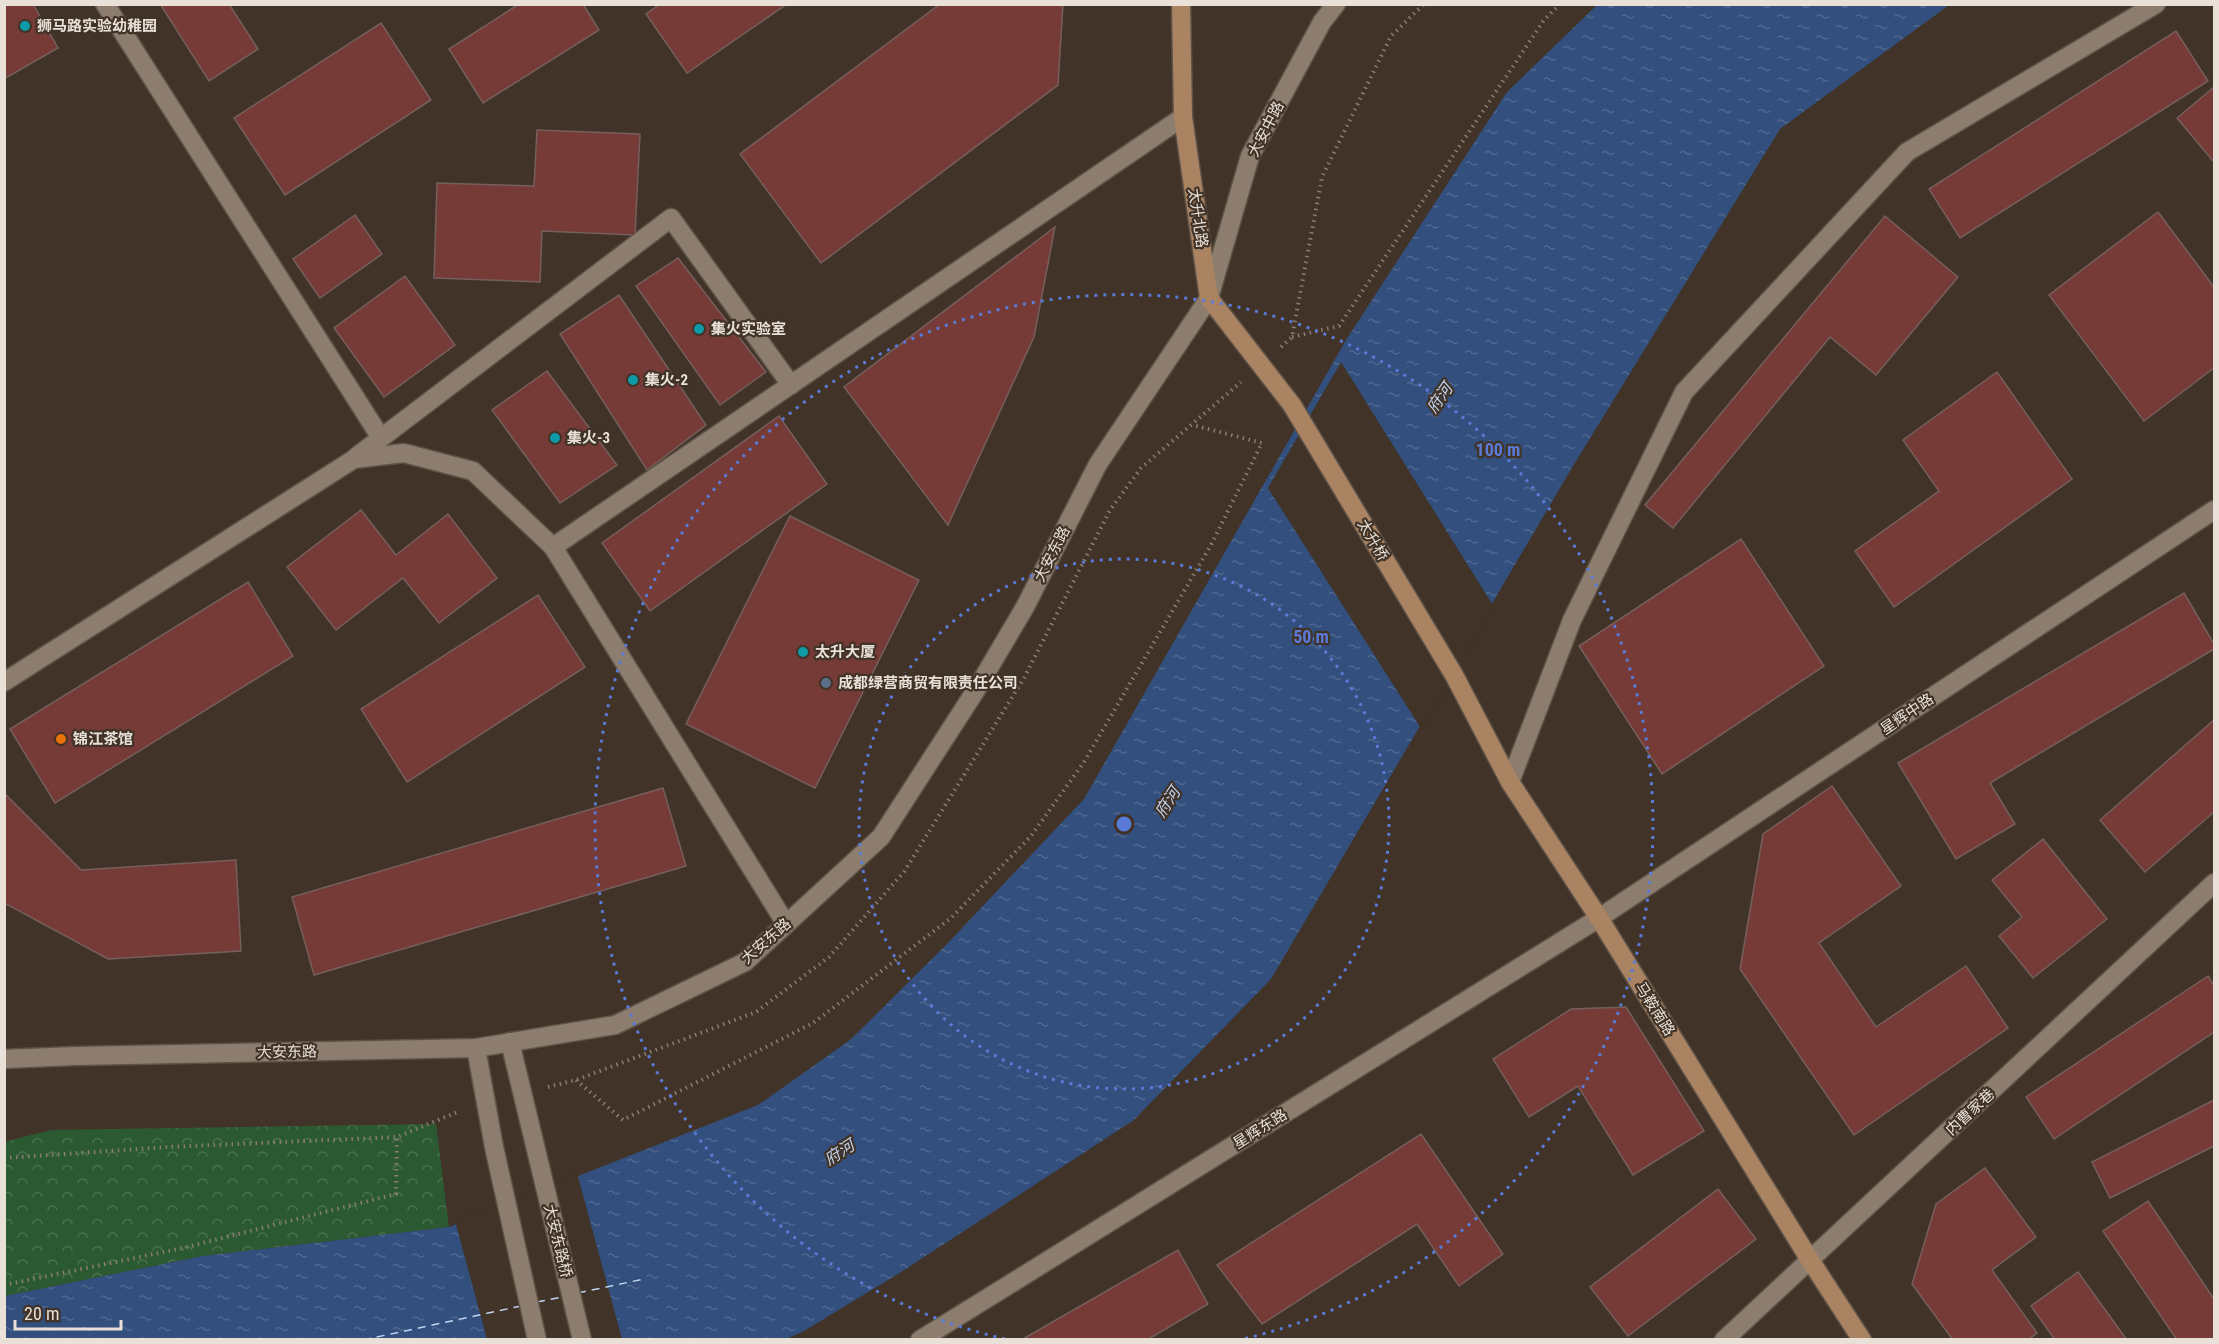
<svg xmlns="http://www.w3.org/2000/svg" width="2219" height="1344" font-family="'Roboto Condensed','Noto Sans SC',sans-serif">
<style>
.park{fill:url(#park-crowns)}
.water{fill:url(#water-ripples)}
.pier{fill:#413327}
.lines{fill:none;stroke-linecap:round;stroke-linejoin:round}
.ferry{stroke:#c1d4f1;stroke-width:1.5;stroke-dasharray:8 6;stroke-linecap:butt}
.building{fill:#773b37;stroke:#755f5d;stroke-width:1.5}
.minor-casing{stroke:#5d5247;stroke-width:21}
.major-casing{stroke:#5d5247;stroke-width:21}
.path{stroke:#897d73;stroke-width:4;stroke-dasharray:1.5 4.5;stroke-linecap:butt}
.minor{stroke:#8d7d6f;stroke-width:18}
.major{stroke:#aa8362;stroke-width:18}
.ring{fill:none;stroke:#5a7ad8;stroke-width:3;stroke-dasharray:3 6}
.culture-dot{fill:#0f9aa8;stroke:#413327;stroke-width:2}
.service-dot{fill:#5c6f8a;stroke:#413327;stroke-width:2}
.food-dot{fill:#e8710a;stroke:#413327;stroke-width:2}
.labels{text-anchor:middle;stroke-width:4.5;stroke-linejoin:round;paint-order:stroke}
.poi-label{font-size:15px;font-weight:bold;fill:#e9e0d8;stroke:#413327;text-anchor:start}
.street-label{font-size:15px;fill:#e9e0d8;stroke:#413327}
.water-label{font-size:16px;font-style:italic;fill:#c1d4f1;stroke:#413327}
.centre{fill:#5a7ad8;stroke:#413327;stroke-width:3}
.ring-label{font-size:18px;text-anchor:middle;font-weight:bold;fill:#5a7ad8;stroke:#413327;stroke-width:4.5;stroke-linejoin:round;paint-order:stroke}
</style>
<defs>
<pattern id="park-crowns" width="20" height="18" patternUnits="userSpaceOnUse" patternTransform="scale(1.5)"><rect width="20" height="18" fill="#2b5a32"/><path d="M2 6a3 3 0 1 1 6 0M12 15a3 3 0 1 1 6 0" fill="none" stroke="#4a714f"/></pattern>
<pattern id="water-ripples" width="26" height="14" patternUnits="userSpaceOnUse" patternTransform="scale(1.5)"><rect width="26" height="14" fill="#324f7d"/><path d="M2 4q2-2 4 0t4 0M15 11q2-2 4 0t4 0" fill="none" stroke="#50688f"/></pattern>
</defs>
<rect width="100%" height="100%" fill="#413327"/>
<polygon class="park" points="436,1124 449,1227 203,1256 5,1296 4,1142 51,1130"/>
<polygon class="water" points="1597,5 1949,5 1780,129 1573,466 1271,979 1134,1120 898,1274 804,1331 786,1339 5,1340 5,1296 203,1256 449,1227 758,1105 850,1040 946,945 1084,799 1346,340 1507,92"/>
<g class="pier">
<polygon points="1341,362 1494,607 1422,730 1268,488"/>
<polygon points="577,1173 622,1339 487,1339 455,1221"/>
</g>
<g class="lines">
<g class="ferry">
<polyline points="578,1293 644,1279"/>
<polyline points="537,1302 562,1297"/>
<polyline points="363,1340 521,1306"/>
</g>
</g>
<g class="building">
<polygon points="4,4 33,4 58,48 4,79"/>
<polygon points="160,4 229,4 258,49 209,81"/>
<polygon points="519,4 583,4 599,30 483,103 449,49"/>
<polygon points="660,4 787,4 687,73 646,14"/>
<polygon points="940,4 1063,4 1058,85 821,263 740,154"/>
<polygon points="381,23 431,100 285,195 234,118"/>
<polygon points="2176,31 2208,81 1960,238 1929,189"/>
<polygon points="2214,87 2214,160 2213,161 2177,118"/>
<polygon points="537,130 640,134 635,235 542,231 540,282 434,278 437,183 534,186"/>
<polygon points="2158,212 2214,287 2214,368 2144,421 2049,295"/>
<polygon points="355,215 382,254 320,298 293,259"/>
<polygon points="1885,216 1958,277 1876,375 1830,337 1673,528 1645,505"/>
<polygon points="1055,227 1034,337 948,525 844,387"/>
<polygon points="678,258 766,372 720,405 636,286"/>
<polygon points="405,276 455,345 384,397 334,328"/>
<polygon points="619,295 706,425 647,470 560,334"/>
<polygon points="547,371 617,465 560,503 492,410"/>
<polygon points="1997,372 2072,479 1894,607 1855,551 1939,491 1903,440"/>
<polygon points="779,416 827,484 650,611 602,543"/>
<polygon points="361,510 396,555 448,514 497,578 439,623 403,578 336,630 287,567"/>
<polygon points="790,516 919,580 815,788 686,724"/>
<polygon points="1741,539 1824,666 1662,774 1579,646"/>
<polygon points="248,582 293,656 55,803 10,729"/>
<polygon points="2184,593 2214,644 2214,649 1990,783 2015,824 1956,859 1898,763"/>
<polygon points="538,595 585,667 407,782 361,709"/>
<polygon points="2214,720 2214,812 2145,872 2100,820"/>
<polygon points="1832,786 1901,886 1819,943 1876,1027 1966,966 2008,1028 1854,1135 1740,969 1763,834"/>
<polygon points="663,788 686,866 314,975 292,897"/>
<polygon points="4,793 81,870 236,860 241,951 108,959 6,904 4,902"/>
<polygon points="2043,839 2107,919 2033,978 1999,936 2022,917 1992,880"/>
<polygon points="2208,976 2214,986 2214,1032 2054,1139 2026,1097"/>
<polygon points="1626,1007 1704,1131 1633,1175 1578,1086 1529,1117 1493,1059 1571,1009"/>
<polygon points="2214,1100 2214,1146 2110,1198 2092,1162"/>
<polygon points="1421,1134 1503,1254 1459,1286 1417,1224 1262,1324 1217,1265"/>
<polygon points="1985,1168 2036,1237 1992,1270 2037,1333 2028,1340 1953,1340 1912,1284 1936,1204"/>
<polygon points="1718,1189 1756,1239 1628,1336 1590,1287"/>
<polygon points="2148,1201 2214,1299 2214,1340 2177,1340 2103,1231"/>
<polygon points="1178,1250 1208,1304 1147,1340 1021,1340"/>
<polygon points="2078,1272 2127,1340 2055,1340 2031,1306"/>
</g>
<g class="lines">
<defs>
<g id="minor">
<polyline points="105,4 381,438"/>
<polyline points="356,457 671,218 791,385"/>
<polyline points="553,547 1183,117"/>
<polyline points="4,682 354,459 404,453 473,471 553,547 786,924"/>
<polyline points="1510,782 1572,620 1684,392 1907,152 2156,4"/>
<polyline points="510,1042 582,1340"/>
<polyline points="476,1048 494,1147 537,1340"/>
<polyline points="4,1059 75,1056 476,1048 615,1025 745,962 881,837 976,690 1025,607 1098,464 1209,298 1250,156 1322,22 1336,4"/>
<polyline points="920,1340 1599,918 2214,510"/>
<polyline points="1724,1340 2214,883"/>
</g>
<polyline id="major" points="1181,4 1183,117 1209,298 1292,405 1454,675 1510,782 1599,918 1810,1260 1862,1340"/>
</defs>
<use href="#minor" class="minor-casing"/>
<use href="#major" class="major-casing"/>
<g class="path">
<polyline points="1292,337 1339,326 1544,20 1560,4"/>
<polyline points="1281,347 1292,337 1322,177 1391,36 1424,4"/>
<polyline points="576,1080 623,1120 813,1023 951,918 1031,836 1084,762 1211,545 1262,443 1193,425"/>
<polyline points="548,1087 576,1080 756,1012 829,957 904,872 1024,678 1110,510 1141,468 1241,382"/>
<polyline points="4,1158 169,1147 397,1137 460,1111"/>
<polyline points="4,1285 183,1248 396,1194 397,1137"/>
</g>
<use href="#minor" class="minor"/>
<use href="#major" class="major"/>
</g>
<g class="ring">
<circle cx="1124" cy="824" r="265"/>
<path d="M1005 1339A529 529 0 1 1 1243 1339"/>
</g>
<g class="culture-dot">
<circle cx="25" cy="26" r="6"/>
<circle cx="699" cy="329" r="6"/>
<circle cx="633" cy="380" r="6"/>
<circle cx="555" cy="438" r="6"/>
<circle cx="803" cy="652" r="6"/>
</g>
<circle class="service-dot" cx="826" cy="683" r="6"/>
<circle class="food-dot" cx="61" cy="739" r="6"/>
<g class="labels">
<g class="poi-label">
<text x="37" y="31">狮马路实验幼稚园</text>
<text x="711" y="334">集火实验室</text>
<text x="645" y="385">集火-2</text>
<text x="567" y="443">集火-3</text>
<text x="815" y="657">太升大厦</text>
<text x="838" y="688">成都绿营商贸有限责任公司</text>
<text x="73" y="744">锦江茶馆</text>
</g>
<g class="street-label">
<text transform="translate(1266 129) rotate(-63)" y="5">大安中路</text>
<text transform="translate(1198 218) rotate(82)" y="5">太升北路</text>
<text transform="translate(1373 540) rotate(59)" y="5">太升桥</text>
<text transform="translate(1052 554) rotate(-63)" y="5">大安东路</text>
<text transform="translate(1907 714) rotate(-34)" y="5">星辉中路</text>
<text transform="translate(766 941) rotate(-41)" y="5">大安东路</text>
<text transform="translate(1655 1009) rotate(58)" y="5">马鞍南路</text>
<text transform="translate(287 1052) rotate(-1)" y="5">大安东路</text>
<text transform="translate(1970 1112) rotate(-43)" y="5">内曹家巷</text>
<text transform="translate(1260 1129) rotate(-32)" y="5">星辉东路</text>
<text transform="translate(558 1241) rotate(76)" y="5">大安东路桥</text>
</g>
<g class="water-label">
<text transform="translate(1439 398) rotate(-55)" y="6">府河</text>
<text transform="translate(1167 802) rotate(-57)" y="6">府河</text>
<text transform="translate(839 1152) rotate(-33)" y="6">府河</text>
</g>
</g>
<circle cx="1124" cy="824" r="9" class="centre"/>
<g class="ring-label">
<text x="1498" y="456">100 m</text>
<text x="1311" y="643">50 m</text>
</g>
<rect width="2219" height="1344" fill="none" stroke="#e9e0d8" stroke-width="12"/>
<path d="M15 1320v9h106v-9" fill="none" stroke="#e9e0d8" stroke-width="3"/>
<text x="24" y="1320" font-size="18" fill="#e9e0d8" stroke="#413327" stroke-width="4.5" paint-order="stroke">20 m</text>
</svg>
